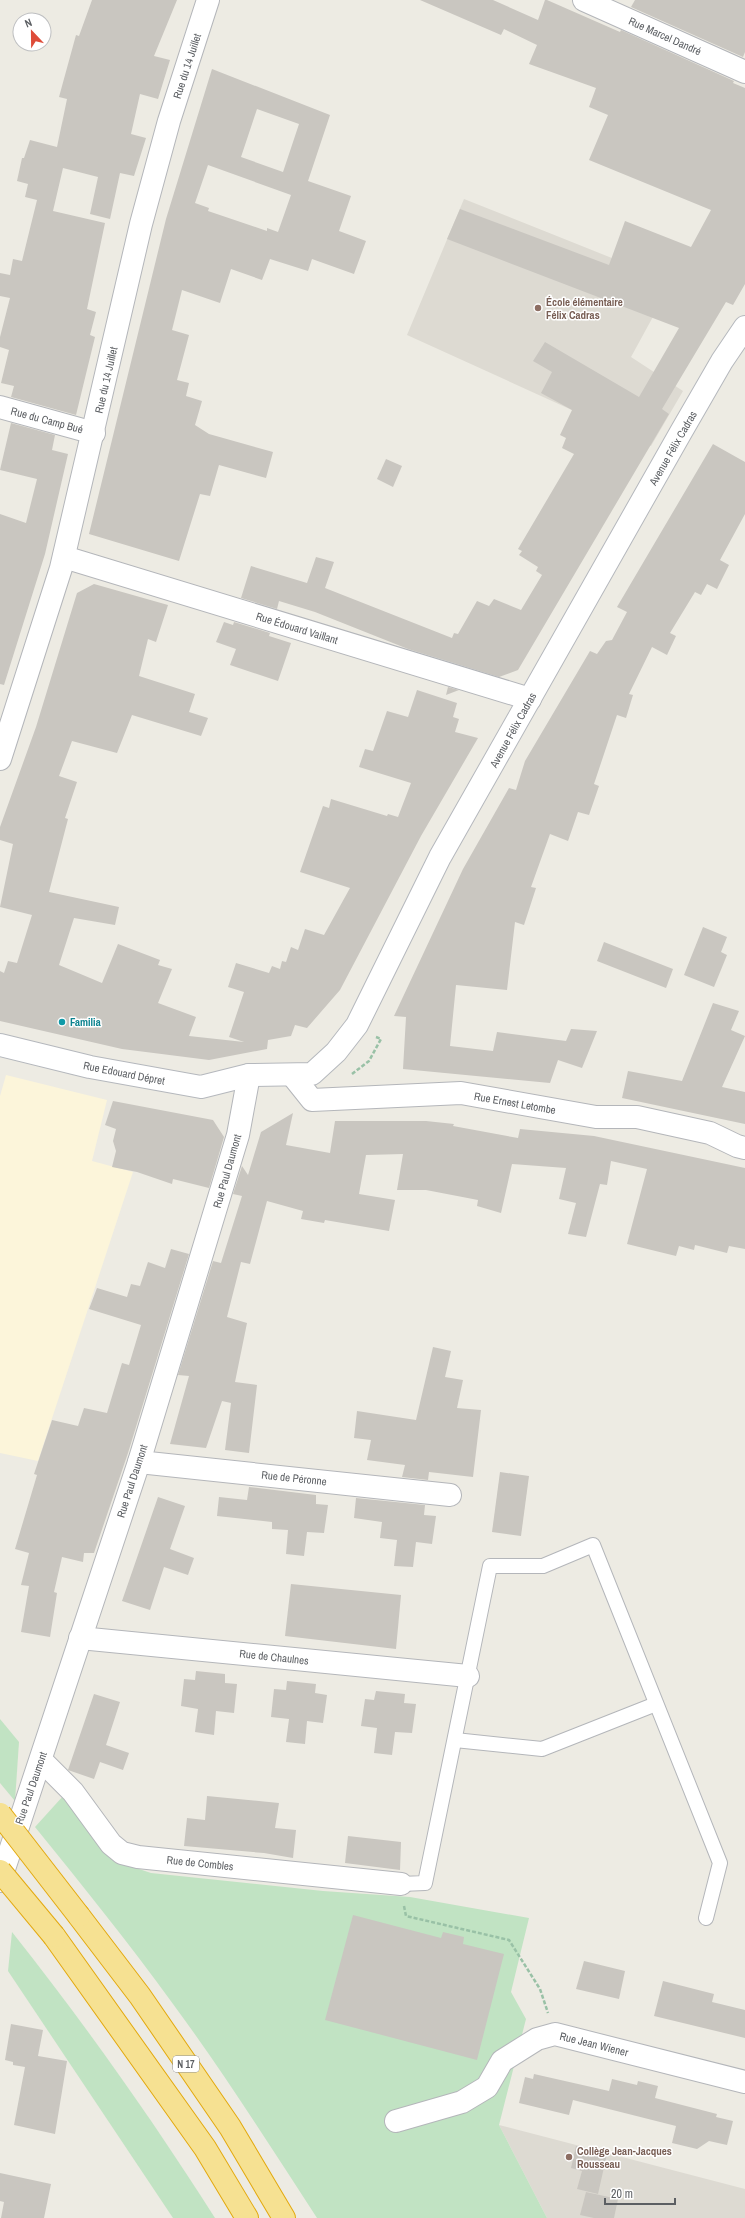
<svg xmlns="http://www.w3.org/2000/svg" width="745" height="2218" font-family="'Archivo Narrow',sans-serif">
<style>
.commercial{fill:#fcf5da}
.education{fill:#dddad2}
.green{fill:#c1e3c3}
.building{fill:#c9c6c0;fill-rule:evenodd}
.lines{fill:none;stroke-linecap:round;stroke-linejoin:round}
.lane-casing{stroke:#b4b6ba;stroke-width:16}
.street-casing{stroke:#b4b6ba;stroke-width:24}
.secondary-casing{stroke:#b5b8bd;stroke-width:24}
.highway-casing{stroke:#e3a90e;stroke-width:24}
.path{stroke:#99c1a6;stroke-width:2.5;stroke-dasharray:4 2;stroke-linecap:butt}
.lane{stroke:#fff;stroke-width:14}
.street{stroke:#fff;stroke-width:22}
.secondary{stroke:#fff;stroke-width:22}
.highway{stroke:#f6e192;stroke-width:22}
.highway-bridge-casing{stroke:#e3a90e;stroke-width:24;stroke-linecap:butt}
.highway-bridge{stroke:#f6e192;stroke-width:22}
.education-dot{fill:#8d6e63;stroke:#fff;stroke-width:1.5}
.culture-dot{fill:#0f9aa8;stroke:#fff;stroke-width:1.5}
.labels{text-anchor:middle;stroke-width:3;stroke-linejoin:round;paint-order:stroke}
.shield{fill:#fff;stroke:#8d8f92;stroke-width:1}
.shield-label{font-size:10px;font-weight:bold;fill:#5c5f63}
.street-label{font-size:11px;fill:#5c5f63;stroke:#fff}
.education-label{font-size:11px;font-weight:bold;fill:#785e54;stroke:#fff;text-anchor:start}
.culture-label{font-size:11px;font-weight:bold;fill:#0d838f;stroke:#fff;text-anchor:start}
</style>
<rect width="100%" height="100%" fill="#edebe3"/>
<polygon class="commercial" points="6,1075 107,1100 92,1161 133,1172 38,1461 0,1453 0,1096"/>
<g class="education">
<polygon points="464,199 672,282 631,357 683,391 651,446 407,335"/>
<polygon points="499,2125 745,2189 745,2218 547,2218"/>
</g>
<g class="green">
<polygon points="0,1719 19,1742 15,1801 0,1783"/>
<path d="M64 1795 112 1860 151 1873 323 1891 410 1897 529 1918 511 1992 526 2019 499 2125 547 2218H317C270 2146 224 2073 173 2004 129 1943 82 1885 35 1827Z"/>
<path d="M12 1932C85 2024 152 2119 215 2218H173L8 1971Z"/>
</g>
<g class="building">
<polygon points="92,0 177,0 154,56 170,60 158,99 140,94 131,134 146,138 134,176 120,173 110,219 90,214 98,177 63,168 53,211 105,223 87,309 96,312 90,335 95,337 76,415 11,397 14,386 1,383 9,350 0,347 0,337 10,298 0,296 0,273 10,275 13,259 22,261 37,200 25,197 28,184 17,181 22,158 24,158 30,140 57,147 67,99 59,97 76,35 79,36"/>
<polygon points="420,0 493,0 538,20 545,0 547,0 620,32 621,30 734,81 733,83 745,88 745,284 733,305 726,302 662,409 669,414 518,670 499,677 408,649 315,612 279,601 277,609 241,598 251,566 307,583 316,557 334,562 325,588 452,638 454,633 458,634 477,601 489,606 494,599 521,610 542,575 536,571 538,567 519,555 522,551 518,549 574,454 562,448 566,438 560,435 572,410 541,393 552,372 533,361 545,342 639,397 679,328 447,239 460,209 609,265 625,221 691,247 711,210 589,160 608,115 589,107 596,88 529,64 537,45 504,29 501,35"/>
<polygon points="635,0 745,0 745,52 743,57 631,7"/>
<path d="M212 69 330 115 308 181 351 196 339 231 366 241 354 274 312 259 308 271 270 259 262 280 231 269 220 303 182 290 172 330 189 335 177 380 189 383 186 396 202 401 195 425 209 434 273 452 266 478 219 465 210 496 200 494 179 561 89 534 166 219ZM257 109 299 124 283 172 241 157ZM208 165 291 195 278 232 267 228V231L208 211 209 208 195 203Z"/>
<polygon points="11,423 55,435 52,450 68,454 45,554 4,685 0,684 0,514 26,523 37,479 0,470"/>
<polygon points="713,444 745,462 745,514 720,560 729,565 717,589 707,584 701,595 695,592 670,633 676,636 667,655 652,647 629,694 633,695 626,718 617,715 594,784 599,786 589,815 578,812 568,841 550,834 531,887 536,888 524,925 515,922 507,990 456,985 450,1046 493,1051 497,1032 566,1041 571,1029 597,1031 582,1068 558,1060 550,1083 403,1069 406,1017 394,1016 463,869 509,788 516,790 525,761 590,651 597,654 606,641 612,640 627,612 617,607"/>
<polygon points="386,459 402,466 393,487 377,479"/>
<polygon points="94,584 168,605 156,642 148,639 139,676 195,694 189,712 208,718 201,736 132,715 117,753 72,741 59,776 77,782 65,818 68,819 49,892 119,907 115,925 74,918 59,965 102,983 118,944 160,960 158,965 172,969 158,1003 196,1017 189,1036 244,1042 229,1037 244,992 228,987 236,963 269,973 272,966 280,969 282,961 286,962 291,947 298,950 305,929 324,935 350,888 300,872 323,806 329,808 331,799 387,816 388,814 398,817 411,783 359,767 365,749 373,751 387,711 408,717 417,690 457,703 453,717 459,719 455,732 478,738 421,836 340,990 307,1028 295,1025 291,1036 268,1040 267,1049 209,1060 122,1049 0,1021 0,971 4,973 8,961 17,963 32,915 0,907 13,844 0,840 0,827 36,727 77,593"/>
<polygon points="224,622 233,625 234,622 270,633 269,636 291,643 278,681 230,665 236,649 216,642"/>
<polygon points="448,687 459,690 446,695"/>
<polygon points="703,927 727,937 721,952 727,955 714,987 684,975"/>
<polygon points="604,942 673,969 666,988 597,961"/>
<polygon points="713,1003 739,1011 731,1030 745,1036 722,1087 745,1092 745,1124 622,1098 628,1071 682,1081"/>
<polygon points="113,1101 213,1120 224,1137 209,1188 173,1179 172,1184 137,1172 112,1167 116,1151 113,1141 116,1129 105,1125"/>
<polygon points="293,1113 286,1145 330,1153 335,1121 426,1121 454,1124 453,1126 518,1138 520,1129 594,1136 745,1168 745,1249 729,1246 727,1253 695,1245 694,1250 679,1246 676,1256 627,1244 647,1169 611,1161 607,1185 600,1184 586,1237 568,1234 576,1203 559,1199 566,1168 512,1164 501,1213 477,1206 478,1200 426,1190 397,1190 403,1154 366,1155 359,1194 395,1200 389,1231 325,1220 324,1223 301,1219 303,1211 267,1201 250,1264 241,1262 227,1317 247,1323 235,1382 257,1385 249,1453 225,1450 231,1403 222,1401 206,1448 170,1444 189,1376 178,1375 213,1261 221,1263 242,1196 233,1194 242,1166 248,1175 261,1132"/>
<polygon points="171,1249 189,1254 128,1453 94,1553 84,1553 83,1562 62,1557 54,1592 57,1593 50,1637 21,1632 29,1586 21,1585 29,1553 15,1549 37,1475 34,1474 52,1420 78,1426 84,1408 107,1413 122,1363 129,1365 141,1325 89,1309 97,1288 127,1297 131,1284 140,1286 148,1262 165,1268"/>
<polygon points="433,1347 451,1351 445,1377 463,1380 457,1408 481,1410 473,1477 429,1472 428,1480 402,1477 405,1465 367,1460 371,1440 354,1438 357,1411 416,1420"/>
<polygon points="500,1472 529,1476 521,1536 492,1532"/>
<polygon points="249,1487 316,1495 316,1504 328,1505 324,1533 307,1532 304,1556 286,1554 288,1530 272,1529 272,1522 217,1516 219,1497 247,1500"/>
<polygon points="158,1497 185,1506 170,1549 194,1558 188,1575 164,1567 150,1610 122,1601"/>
<polygon points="356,1498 425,1505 424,1515 436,1516 432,1544 416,1542 413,1567 394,1566 397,1540 380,1538 382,1522 354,1518"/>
<polygon points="291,1584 401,1595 396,1649 285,1636"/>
<polygon points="196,1671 225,1674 225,1683 237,1684 234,1713 216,1711 214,1735 195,1732 198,1709 181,1706 184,1679 195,1680"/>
<polygon points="287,1681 316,1684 315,1693 327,1695 323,1723 307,1721 305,1744 286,1742 289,1719 271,1717 274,1689 286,1690"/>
<polygon points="376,1691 405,1694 404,1703 416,1704 412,1733 395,1732 392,1755 374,1753 377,1728 361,1726 365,1699 374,1700"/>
<polygon points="94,1694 120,1702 106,1745 129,1753 123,1770 100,1762 94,1779 68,1770"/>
<polygon points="207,1796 279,1803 275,1828 296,1830 293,1858 264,1853 184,1846 187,1818 205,1820"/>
<polygon points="348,1836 401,1842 400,1870 345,1863"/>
<polygon points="353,1915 441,1938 443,1932 464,1937 463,1944 504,1954 477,2060 325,2020"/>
<polygon points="584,1961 625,1971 619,1999 576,1989"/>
<polygon points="663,1981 714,1994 712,2002 745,2010 745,2038 654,2016"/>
<polygon points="11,2024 43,2030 38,2056 67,2061 55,2134 14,2125 25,2067 13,2065 13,2062 5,2060"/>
<polygon points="534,2074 609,2091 612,2079 637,2085 638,2081 658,2086 655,2098 717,2114 716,2117 733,2121 727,2145 709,2141 697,2149 672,2143 676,2126 573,2100 569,2115 519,2103 525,2077 533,2079"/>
<polygon points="576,2146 607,2154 598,2194 577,2189 582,2171 571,2168"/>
<polygon points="0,2173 51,2184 44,2218 1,2218 4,2202 0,2201"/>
<polygon points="586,2192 618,2199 614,2218 594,2218 580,2215"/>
</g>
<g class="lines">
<defs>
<g id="lane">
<polyline points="455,1740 542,1749 656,1704"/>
<polyline points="401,1884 425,1883 490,1566 543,1566 593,1545 720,1863 706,1918"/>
</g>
<g id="street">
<polyline points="584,0 745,72"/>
<polyline points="0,407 94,433"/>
<polyline points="64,557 530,699"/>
<polyline points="0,759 61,568 141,224 169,121 208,0"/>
<polyline points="292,1075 312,1100 461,1093 596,1117 637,1117 710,1133 737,1146 745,1148"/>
<polyline points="139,1462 450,1495"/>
<polyline points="80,1638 468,1676"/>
<polyline points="41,1760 73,1792 111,1844 122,1853 138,1857 401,1884"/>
<polyline points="0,1881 139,1462 238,1135 249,1075"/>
<polyline points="396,2121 462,2102 487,2087 502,2061 537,2039 555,2034 745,2082"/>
</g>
<polyline id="secondary" points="0,1045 90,1067 201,1087 249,1075 312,1074 336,1052 357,1025 440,857 681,432 722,361 745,327"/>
<g id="highway">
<polyline points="79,1916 140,1996 230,2127 284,2218"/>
<polyline points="54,1936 205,2148 247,2218"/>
</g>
</defs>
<use href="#lane" class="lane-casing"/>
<use href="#street" class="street-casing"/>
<use href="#secondary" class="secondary-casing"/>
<use href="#highway" class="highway-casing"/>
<g class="path">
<polyline points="352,1074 369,1061 381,1039 376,1037"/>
<polyline points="404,1906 406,1916 509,1940 540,1989 548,2013"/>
</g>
<use href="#lane" class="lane"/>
<use href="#street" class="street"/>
<use href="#secondary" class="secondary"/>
<use href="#highway" class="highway"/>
<defs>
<g id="highway-bridge">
<polyline points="0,1814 79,1916"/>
<polyline points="0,1871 54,1936"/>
</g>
</defs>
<use href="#highway-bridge" class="highway-bridge-casing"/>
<use href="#highway-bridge" class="highway-bridge"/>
</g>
<g class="education-dot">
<circle cx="538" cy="308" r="4"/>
<circle cx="569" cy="2157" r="4"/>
</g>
<circle class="culture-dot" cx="62" cy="1022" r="4"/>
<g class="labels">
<rect class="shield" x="173" y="2056" width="26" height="16" rx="3"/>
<g class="shield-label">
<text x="186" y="2068">N 17</text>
</g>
<g class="street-label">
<text transform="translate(665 36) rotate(24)" y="4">Rue Marcel Dandré</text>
<text transform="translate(187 66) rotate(-72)" y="4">Rue du 14 Juillet</text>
<text transform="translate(106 380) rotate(-77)" y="4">Rue du 14 Juillet</text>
<text transform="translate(47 420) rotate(15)" y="4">Rue du Camp Bué</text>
<text transform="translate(673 448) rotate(-60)" y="4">Avenue Félix Cadras</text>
<text transform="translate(297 628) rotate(17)" y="4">Rue Édouard Vaillant</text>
<text transform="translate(513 730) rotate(-61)" y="4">Avenue Félix Cadras</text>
<text transform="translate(124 1073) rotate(11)" y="4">Rue Edouard Dépret</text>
<text transform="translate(515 1103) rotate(10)" y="4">Rue Ernest Letombe</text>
<text transform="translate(227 1171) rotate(-74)" y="4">Rue Paul Daumont</text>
<text transform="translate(294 1478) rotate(6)" y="4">Rue de Péronne</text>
<text transform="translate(132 1481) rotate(-72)" y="4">Rue Paul Daumont</text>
<text transform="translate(274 1657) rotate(6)" y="4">Rue de Chaulnes</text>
<text transform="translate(31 1788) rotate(-71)" y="4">Rue Paul Daumont</text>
<text transform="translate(200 1863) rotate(6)" y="4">Rue de Combles</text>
<text transform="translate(594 2044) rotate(14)" y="4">Rue Jean Wiener</text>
</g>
<g class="education-label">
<text x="546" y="306">École élémentaire<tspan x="546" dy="13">Félix Cadras</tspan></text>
<text x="577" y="2155">Collège Jean-Jacques<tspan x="577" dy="13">Rousseau</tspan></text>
</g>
<g class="culture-label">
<text x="70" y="1026">Familia</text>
</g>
</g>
<g transform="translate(32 32) rotate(338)"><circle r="19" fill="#ffffff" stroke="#bebfc1"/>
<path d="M0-3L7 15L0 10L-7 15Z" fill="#de4c39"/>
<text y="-6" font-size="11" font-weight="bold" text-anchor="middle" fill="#5c5f63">N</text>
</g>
<path d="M605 2198v6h70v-6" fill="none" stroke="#5c5f63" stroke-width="2"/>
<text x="611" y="2198" font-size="12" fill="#5c5f63" stroke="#ffffff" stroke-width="3" paint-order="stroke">20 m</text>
</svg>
